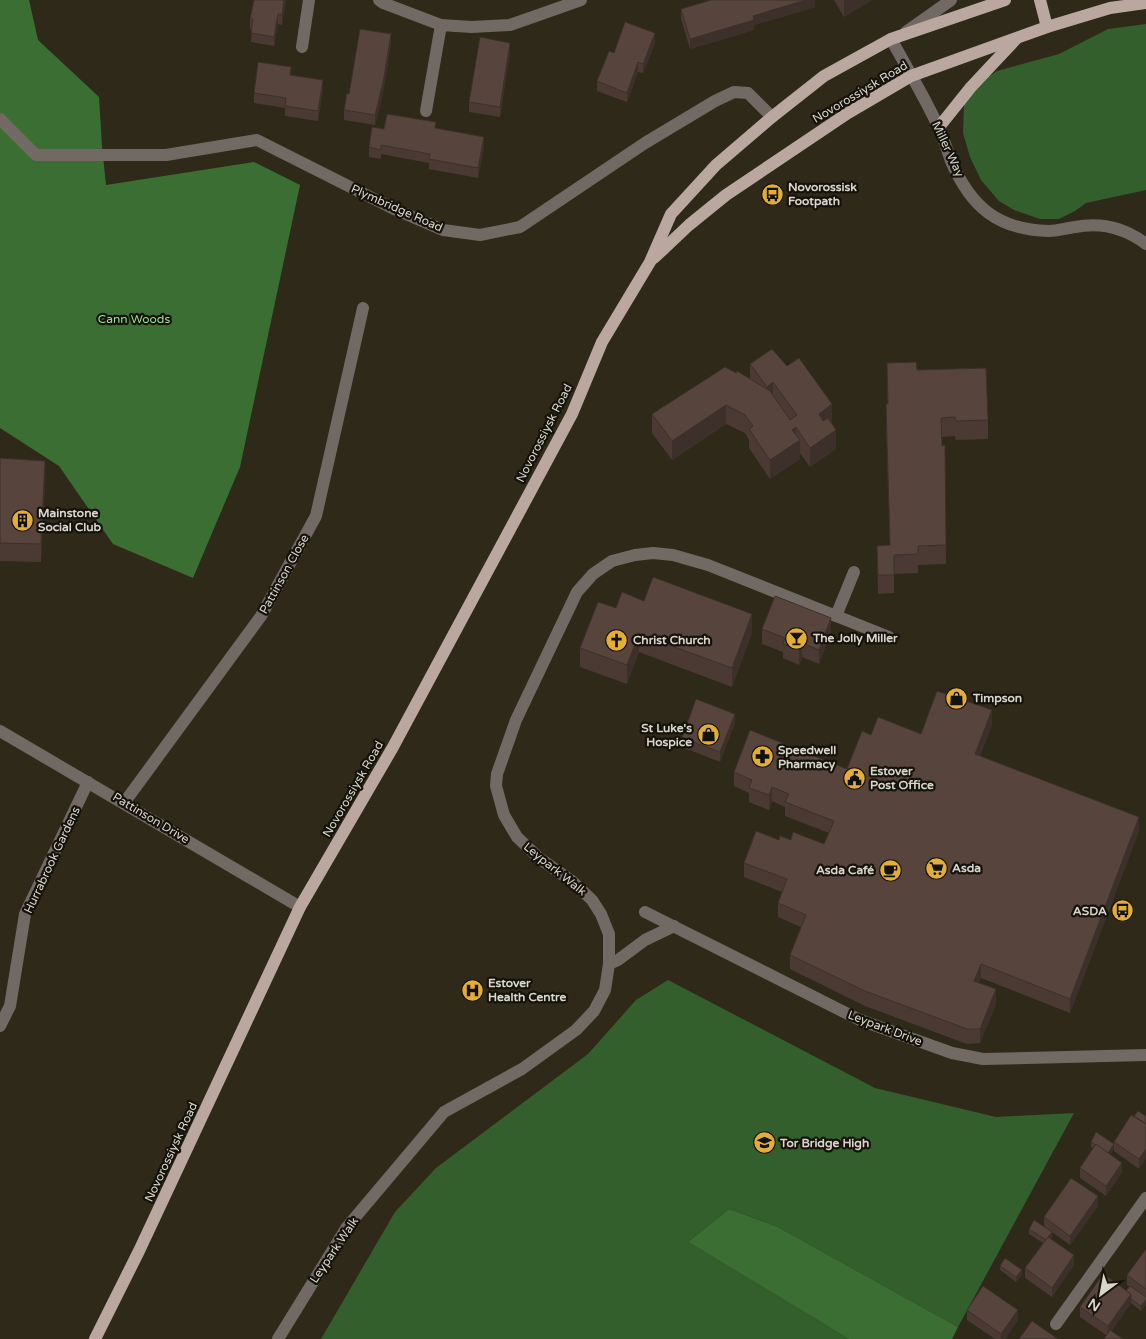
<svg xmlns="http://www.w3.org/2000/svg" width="1146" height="1339" font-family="'Varela Round',sans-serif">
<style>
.green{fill:#335f2c}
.forest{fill:#3b6e32}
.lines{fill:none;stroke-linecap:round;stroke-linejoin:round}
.minor{stroke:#726965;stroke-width:12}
.major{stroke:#baa8a0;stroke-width:12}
.wall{fill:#4b3a34}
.shaded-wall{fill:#3d302b}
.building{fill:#57443d;stroke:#3d302b}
.labels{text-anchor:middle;stroke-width:4.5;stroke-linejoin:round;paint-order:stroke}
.street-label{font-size:12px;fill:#d8d5cb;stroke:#15120b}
.poi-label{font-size:12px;font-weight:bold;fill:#d8d5cb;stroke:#15120b;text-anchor:start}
.park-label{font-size:12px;fill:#98e28b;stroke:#15120b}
</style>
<rect width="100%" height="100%" fill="#2f2919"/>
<g class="green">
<polygon points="1146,24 1146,190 1086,203 1075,211 1059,219 1040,219 1014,210 999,201 981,180 970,157 963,133 964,103 971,88 997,71 1059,54 1108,29"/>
<polygon points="668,980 875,1088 996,1117 1074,1113 958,1327 778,1227 729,1209 688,1242 849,1339 321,1339 395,1212 436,1168 588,1054 636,1000"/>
</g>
<g class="forest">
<polygon points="0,0 29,0 38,40 99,97 102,146 106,185 254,162 300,185 240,467 193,578 113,544 59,466 0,428"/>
<polygon points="729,1209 778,1227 958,1327 952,1339 849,1339 688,1242"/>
</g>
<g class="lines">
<g class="minor">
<polyline points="379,0 383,3 441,25 471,27 510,25 581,0"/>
<polyline points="906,32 951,0"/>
<path d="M891 39C907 68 924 96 938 126 943 137 947 149 951 161 971 207 998 230 1049 231 1058 231 1066 228 1075 227 1101 222 1125 228 1146 244"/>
<polyline points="302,47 309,0"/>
<polyline points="426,111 441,25"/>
<polyline points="0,119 36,155 166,155 257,140 392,208 443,230 480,235 520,227 645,143 715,101 734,92 748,93 772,117"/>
<polyline points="836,616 854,572"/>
<polyline points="0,731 300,907"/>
<polyline points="124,803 261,616 316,516 363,308"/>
<polyline points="645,912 860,1020 952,1053 983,1059 1146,1055"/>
<polyline points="609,964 618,960 645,940 674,926"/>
<polyline points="0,1026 10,1006 25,914 88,782"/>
<polyline points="1056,1324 1146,1198"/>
<polyline points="278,1339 347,1227 444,1112 522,1069 576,1030 594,1011 605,990 609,964 609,934 601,914 592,900 573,882 539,858 517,837 504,815 496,786 497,774 516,720 577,592 593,574 612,561 635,555 653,553 673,555 708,565 889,637"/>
</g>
<g class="major">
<polyline points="1040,0 1047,27"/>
<polyline points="939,127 971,87 1016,39"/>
<polyline points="654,258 689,225 726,195 848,113 911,76 1047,27 1110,8 1146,3"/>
<polyline points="95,1339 139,1251 300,907 393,747 572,414 602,342 650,262 671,214 716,165 772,117 824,76 891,39 1005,0"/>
</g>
</g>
<g class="wall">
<polygon points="254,0 286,0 282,25 278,24 274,46 251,42 252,29 250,29 250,19"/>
<polygon points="815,0 815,7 754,25 754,30 690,49 681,19 681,9"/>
<polygon points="834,0 872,0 844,17"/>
<polygon points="655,43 643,73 638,72 627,102 597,91 597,81 614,53"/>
<polygon points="391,44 383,93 375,125 344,120 344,110 349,94"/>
<polygon points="510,52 500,117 469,112 469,102"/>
<polygon points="291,75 323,89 318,121 285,116 285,108 254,103 254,93"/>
<polygon points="436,128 484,147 478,178 429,169 429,163 381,154 381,159 369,157 369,147 384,129"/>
<polygon points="887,363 917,370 988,420 988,439 956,440 955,436 942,437 942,446 945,445 946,564 918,565 918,573 894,574 894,593 878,594 877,546 890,545 886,423 886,404 888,404"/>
<polygon points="750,364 832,423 831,424 836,449 810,467 800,453 800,459 770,479 749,448 749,440 745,433 726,424 672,460 652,433 652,414 736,373 750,379"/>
<polygon points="0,458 45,479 41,562 0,561"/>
<polygon points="644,601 752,633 732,687 639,652 627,684 580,667 580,648 616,608"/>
<polygon points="762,629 831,632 819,664 802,657 799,665 783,658 783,652 762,644"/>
<polygon points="735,723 720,762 682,747 682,738"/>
<polygon points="992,725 980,756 1139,831 1070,1013 981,978 979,983 996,1004 980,1043 967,1044 865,1006 790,969 790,955 801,927 778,917 778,903 782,892 744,877 744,863 779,840 791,840 824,844 829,833 785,816 785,807 772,801 769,810 749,802 749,793 734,786 734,772 847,769 871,735 921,734"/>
<polygon points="1134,1116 1146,1116 1139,1169 1114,1151 1114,1142"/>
<polygon points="1091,1142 1114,1149 1110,1155 1122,1172 1106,1196 1080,1178 1080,1168 1093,1148 1091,1147"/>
<polygon points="1098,1206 1070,1245 1052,1232 1052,1237 1050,1239 1074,1265 1052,1297 1025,1278 1025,1268 1043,1243 1029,1234 1029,1229 1044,1227 1044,1217"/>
<polygon points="1146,1249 1146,1305 1141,1311 1131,1303 1111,1331 1106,1335 1080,1317 1080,1307 1126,1291 1129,1286 1127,1285 1127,1275"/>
<polygon points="1000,1266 1022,1275 1016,1282 1000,1270"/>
<polygon points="967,1310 1018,1320 1005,1339 995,1339 967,1320"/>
</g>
<g class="shaded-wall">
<polygon points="284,0 286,0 282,25 282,15"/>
<polygon points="806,0 815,0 815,7 754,25 754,30 690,49 690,39 753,16"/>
<polygon points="844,0 872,0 844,17"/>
<polygon points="278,14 278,24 274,46 274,37"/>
<polygon points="655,33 655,43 643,73 643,64"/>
<polygon points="391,34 391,44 383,93 375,125 375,115"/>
<polygon points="510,43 510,52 500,117 500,107"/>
<polygon points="638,62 638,72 627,102 627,93"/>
<polygon points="323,80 323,89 318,121 318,111"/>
<polygon points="484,137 484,147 478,178 478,168"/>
<polygon points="773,382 773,401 767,405 767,387"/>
<polygon points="832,404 832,423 819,433 819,414"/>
<polygon points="726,405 726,424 672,460 672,441"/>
<polygon points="796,427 796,443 800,440 800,459 770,479 770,460 792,430"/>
<polygon points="836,430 836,449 810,467 810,448"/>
<polygon points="45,461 45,479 41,562 41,544"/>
<polygon points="752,614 752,633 732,687 732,668"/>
<polygon points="831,618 831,632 819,664 819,650"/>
<polygon points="639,634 639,652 627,684 627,665"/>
<polygon points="802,643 802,657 799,665 799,650"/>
<polygon points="992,710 992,725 975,769 975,754"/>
<polygon points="735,714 735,723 720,762 720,752"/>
<polygon points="772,787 772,801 769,810 769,795"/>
<polygon points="1139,817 1139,831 1070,1013 1070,999"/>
<polygon points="981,964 981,978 974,995 974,981"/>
<polygon points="996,989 996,1004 980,1043 980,1029"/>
<polygon points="1114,1144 1114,1149 1108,1158 1108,1153"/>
<polygon points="1146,1149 1146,1159 1139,1169 1139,1159"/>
<polygon points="1122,1163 1122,1172 1106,1196 1106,1186"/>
<polygon points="1098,1196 1098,1206 1070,1245 1070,1236"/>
<polygon points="1052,1232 1052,1237 1046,1245 1046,1240"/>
<polygon points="1074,1255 1074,1265 1052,1297 1052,1288"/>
<polygon points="1022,1270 1022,1275 1016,1282 1016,1277"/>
<polygon points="1131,1294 1131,1304 1108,1336 1108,1326"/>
<polygon points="1146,1300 1146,1305 1141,1311 1141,1306"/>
<polygon points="1018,1310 1018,1320 1005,1339 1001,1339 1001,1334"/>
</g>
<g class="building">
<polygon points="254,0 284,0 282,15 278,14 274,37 251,33 253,19 250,19"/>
<polygon points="711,0 806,0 753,16 754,20 690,39 681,9"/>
<polygon points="625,22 655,33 643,64 638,62 627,93 597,81 609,51 614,53"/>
<polygon points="360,29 391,34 383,83 375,115 344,110 347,93 349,94"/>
<polygon points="480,37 510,43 500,107 469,102"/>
<polygon points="258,62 291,67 290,75 323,80 318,111 285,106 286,98 254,93"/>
<polygon points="387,114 436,122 435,128 484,137 478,168 429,159 430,154 381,145 381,150 369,147 372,127 384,129"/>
<polygon points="772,349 787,366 799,358 832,404 819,414 823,421 828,418 836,430 810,448 796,427 792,430 800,440 770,460 749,429 753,426 745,415 726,405 672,441 652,414 725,367 736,373 737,371 770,391 790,420 797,415 773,382 767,387 750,364"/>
<polygon points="916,362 917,370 986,368 988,420 956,421 955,417 941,418 942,446 945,445 946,545 918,546 918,554 894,555 894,575 878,575 877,546 890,545 886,404 888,404 887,363"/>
<polygon points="0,458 45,461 41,544 0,543"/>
<polygon points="653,577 752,614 732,668 639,634 627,665 580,648 598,602 616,608 622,592 644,601"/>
<polygon points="775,596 831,618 819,650 802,643 799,650 783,644 785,638 762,629"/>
<polygon points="937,691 992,710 975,754 1139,817 1070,999 981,964 974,981 996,989 980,1029 967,1029 865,991 790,955 806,915 778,903 787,879 744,863 756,831 779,840 780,836 791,840 793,832 824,844 834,821 785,802 789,794 772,787 769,795 749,788 752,780 734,772 750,730 847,769 862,731 871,735 878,717 921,734"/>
<polygon points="696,699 735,714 720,752 682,738"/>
<polygon points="1138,1111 1146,1116 1146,1124 1134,1116"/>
<polygon points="1131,1115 1146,1124 1146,1149 1139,1159 1114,1142"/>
<polygon points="1096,1132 1114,1144 1108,1153 1091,1142"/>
<polygon points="1096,1144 1122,1163 1106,1186 1080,1168"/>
<polygon points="1071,1178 1098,1196 1070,1236 1044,1217"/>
<polygon points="1034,1220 1052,1232 1048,1237 1046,1240 1029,1229"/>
<polygon points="1048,1237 1074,1255 1052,1288 1025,1268"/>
<polygon points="1146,1249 1146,1289 1127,1275"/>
<polygon points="1005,1258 1022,1270 1016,1277 1000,1266"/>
<polygon points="1103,1274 1131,1294 1108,1326 1080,1307"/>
<polygon points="983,1286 1018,1310 1001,1334 967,1310"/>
<polygon points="1130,1286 1146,1297 1146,1300 1141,1306 1131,1299 1131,1294 1126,1291"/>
<polygon points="1032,1321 1058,1339 1019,1339"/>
<polygon points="1110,1330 1123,1339 1104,1339"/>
</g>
<defs>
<symbol id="bus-disc" viewBox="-11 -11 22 22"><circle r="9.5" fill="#e4ad35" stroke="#15120b"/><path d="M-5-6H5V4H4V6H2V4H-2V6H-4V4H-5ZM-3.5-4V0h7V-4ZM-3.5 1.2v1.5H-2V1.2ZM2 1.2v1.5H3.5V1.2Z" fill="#111"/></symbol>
<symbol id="building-disc" viewBox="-11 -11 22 22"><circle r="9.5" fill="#e4ad35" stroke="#15120b"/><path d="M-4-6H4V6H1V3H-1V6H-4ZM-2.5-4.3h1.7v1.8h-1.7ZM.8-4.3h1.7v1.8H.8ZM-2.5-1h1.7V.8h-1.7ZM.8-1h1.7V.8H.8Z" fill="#111"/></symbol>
<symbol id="bar-disc" viewBox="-11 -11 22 22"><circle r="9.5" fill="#e4ad35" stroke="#15120b"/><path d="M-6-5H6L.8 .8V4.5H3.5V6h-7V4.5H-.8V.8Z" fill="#111"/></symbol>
<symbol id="church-disc" viewBox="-11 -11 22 22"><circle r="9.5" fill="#e4ad35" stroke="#15120b"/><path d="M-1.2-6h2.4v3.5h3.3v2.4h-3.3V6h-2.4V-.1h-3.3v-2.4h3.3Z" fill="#111"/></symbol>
<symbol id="shop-disc" viewBox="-11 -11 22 22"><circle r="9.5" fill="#e4ad35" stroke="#15120b"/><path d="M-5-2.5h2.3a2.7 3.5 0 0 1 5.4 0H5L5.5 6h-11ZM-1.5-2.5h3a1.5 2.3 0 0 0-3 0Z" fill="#111"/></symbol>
<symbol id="pharmacy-disc" viewBox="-11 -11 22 22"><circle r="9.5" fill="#e4ad35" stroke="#15120b"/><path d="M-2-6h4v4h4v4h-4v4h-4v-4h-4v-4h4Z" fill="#111"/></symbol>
<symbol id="civic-disc" viewBox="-11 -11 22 22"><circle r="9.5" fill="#e4ad35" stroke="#15120b"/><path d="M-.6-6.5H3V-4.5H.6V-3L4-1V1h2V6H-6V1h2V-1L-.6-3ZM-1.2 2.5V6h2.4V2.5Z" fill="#111"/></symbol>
<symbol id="supermarket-disc" viewBox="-11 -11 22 22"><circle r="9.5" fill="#e4ad35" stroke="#15120b"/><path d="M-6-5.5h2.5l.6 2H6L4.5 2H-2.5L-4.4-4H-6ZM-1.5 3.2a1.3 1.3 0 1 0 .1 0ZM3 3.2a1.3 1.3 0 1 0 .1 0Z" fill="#111"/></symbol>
<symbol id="cafe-disc" viewBox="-11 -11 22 22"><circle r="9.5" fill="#e4ad35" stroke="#15120b"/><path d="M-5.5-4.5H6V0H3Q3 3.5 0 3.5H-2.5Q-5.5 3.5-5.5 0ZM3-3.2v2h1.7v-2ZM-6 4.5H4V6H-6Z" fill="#111"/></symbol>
<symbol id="hospital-disc" viewBox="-11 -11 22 22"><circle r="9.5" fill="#e4ad35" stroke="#15120b"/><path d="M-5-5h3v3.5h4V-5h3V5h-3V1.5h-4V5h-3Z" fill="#111"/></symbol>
<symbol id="school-disc" viewBox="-11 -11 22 22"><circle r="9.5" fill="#e4ad35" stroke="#15120b"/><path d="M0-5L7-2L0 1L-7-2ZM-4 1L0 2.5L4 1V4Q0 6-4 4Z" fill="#111"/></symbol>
</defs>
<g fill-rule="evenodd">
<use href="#bus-disc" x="760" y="182" width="25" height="25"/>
<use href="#building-disc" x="10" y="508" width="25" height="25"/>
<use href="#bar-disc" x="784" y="626" width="25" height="25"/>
<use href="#church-disc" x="604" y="628" width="25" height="25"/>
<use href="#shop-disc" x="944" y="686" width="25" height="25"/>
<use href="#shop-disc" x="696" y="722" width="25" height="25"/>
<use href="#pharmacy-disc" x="750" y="744" width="25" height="25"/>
<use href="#civic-disc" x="842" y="766" width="25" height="25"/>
<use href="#supermarket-disc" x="924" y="856" width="25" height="25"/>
<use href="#cafe-disc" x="878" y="858" width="25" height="25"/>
<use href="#bus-disc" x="1110" y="898" width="25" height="25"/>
<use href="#hospital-disc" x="460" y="978" width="25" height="25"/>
<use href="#school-disc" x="752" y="1130" width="25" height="25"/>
</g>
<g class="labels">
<g class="street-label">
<text transform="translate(860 92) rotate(-31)" y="4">Novorossiysk Road</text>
<text transform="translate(948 149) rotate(65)" y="4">Miller Way</text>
<text transform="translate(397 208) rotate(24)" y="4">Plymbridge Road</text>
<text transform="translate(544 433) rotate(-63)" y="4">Novorossiysk Road</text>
<text transform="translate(284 574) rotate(-61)" y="4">Pattinson Close</text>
<text transform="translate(353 789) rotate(-60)" y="4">Novorossiysk Road</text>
<text transform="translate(151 818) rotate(31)" y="4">Pattinson Drive</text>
<text transform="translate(52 860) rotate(-65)" y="4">Hurrabrook Gardens</text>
<text transform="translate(555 869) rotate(39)" y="4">Leypark Walk</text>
<text transform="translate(885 1028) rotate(21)" y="4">Leypark Drive</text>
<text transform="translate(171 1152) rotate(-65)" y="4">Novorossiysk Road</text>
<text transform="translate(334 1250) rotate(-56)" y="4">Leypark Walk</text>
</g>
<g class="poi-label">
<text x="788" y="191">Novorossisk<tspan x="788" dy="14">Footpath</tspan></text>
<text x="38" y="517">Mainstone<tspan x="38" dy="14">Social Club</tspan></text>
<text x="813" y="642">The Jolly Miller</text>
<text x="633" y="644">Christ Church</text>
<text x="973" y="702">Timpson</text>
<text x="692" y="732" text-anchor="end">St Luke's<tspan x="692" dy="14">Hospice</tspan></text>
<text x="778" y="754">Speedwell<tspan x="778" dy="14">Pharmacy</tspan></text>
<text x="870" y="775">Estover<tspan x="870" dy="14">Post Office</tspan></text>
<text x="952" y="872">Asda</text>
<text x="874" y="874" text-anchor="end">Asda Café</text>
<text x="1107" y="915" text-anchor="end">ASDA</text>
<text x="488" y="987">Estover<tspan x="488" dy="14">Health Centre</tspan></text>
<text x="780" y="1147">Tor Bridge High</text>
</g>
<g class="park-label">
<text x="134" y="323">Cann Woods</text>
</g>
</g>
<g transform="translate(1101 1294) rotate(212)" stroke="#15120b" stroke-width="4" paint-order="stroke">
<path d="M0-4L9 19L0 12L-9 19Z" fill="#d8d5cb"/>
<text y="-8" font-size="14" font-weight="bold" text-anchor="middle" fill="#d8d5cb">N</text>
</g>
</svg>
